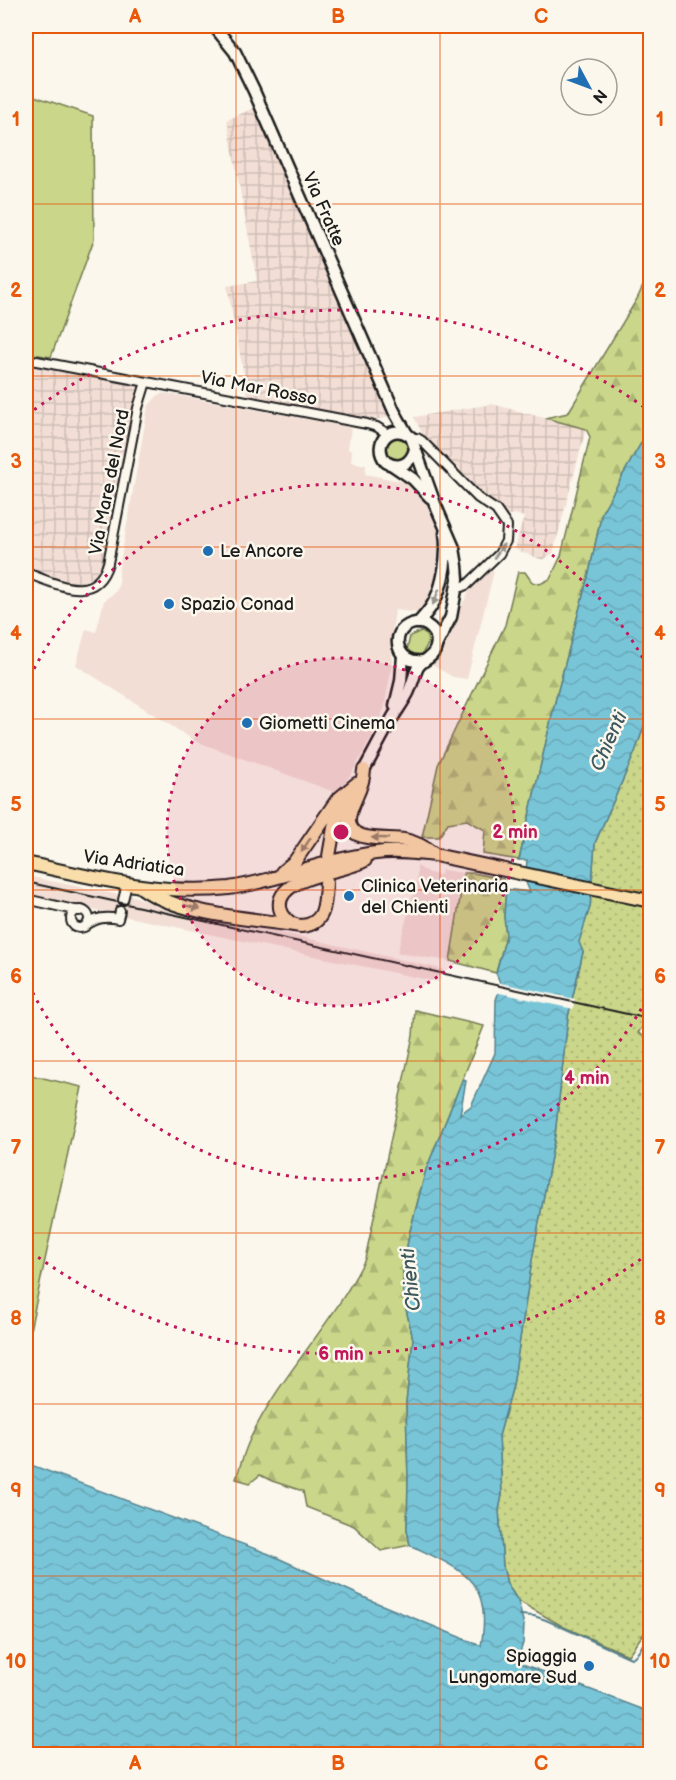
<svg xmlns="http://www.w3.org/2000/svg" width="676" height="1780" font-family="'Balsamiq Sans',sans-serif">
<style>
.built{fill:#f2ded5}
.industrial{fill:url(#industrial-grid)}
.green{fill:#cad689;stroke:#737952;stroke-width:1.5}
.forest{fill:url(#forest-firs);stroke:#737952;stroke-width:1.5}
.park{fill:url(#park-dots);stroke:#737952;stroke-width:1.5}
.water{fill:url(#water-waves);stroke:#54818d;stroke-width:1.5}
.pier{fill:#fbf7ec}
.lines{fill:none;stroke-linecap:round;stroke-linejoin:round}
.stream{stroke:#54818d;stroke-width:2}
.minor-casing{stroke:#1c1c1c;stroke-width:12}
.secondary-casing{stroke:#1c1c1c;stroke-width:15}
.primary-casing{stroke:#1c1c1c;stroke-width:16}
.minor{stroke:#fbf7ec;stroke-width:8}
.secondary{stroke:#fbf7ec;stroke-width:10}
.primary{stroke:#f9deab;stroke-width:12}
.rail{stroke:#1c1c1c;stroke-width:2}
.oneway{fill:#97948e}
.oneway2{fill:#96876b}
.grid{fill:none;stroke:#e8590c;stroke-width:1.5;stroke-opacity:0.55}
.ring{fill:none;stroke:#c2185b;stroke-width:3;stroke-dasharray:3 6}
.poi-dot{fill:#1f6fb2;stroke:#fbf7ec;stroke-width:2}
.labels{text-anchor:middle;stroke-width:5;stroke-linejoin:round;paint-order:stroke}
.street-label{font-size:18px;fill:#1c1c1c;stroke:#fbf7ec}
.poi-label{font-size:18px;fill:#1c1c1c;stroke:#fbf7ec;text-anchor:start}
.water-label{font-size:20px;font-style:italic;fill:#3d575e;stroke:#fbf7ec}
.centre{fill:#c2185b;stroke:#fbf7ec;stroke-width:3}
.ring-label{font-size:18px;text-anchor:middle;font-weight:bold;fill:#c2185b;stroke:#fbf7ec;stroke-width:5;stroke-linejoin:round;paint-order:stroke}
.neatline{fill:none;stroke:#e8590c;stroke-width:2}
.grid-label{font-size:20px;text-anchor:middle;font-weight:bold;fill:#e8590c}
</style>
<defs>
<pattern id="industrial-grid" width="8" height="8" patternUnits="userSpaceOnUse" patternTransform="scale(1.5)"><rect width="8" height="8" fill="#f2ded5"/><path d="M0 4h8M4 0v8" fill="none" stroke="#cfbeb6"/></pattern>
<pattern id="forest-firs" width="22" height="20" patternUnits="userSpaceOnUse" patternTransform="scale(1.5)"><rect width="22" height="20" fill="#cad689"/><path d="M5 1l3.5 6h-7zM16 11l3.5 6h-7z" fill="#adb776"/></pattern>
<pattern id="park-dots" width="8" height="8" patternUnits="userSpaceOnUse" patternTransform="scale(1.5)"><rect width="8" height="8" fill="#cad689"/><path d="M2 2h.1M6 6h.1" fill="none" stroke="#adb776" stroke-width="1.8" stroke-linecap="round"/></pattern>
<pattern id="water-waves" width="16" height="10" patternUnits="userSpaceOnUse" patternTransform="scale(1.5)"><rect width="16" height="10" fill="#79c5d8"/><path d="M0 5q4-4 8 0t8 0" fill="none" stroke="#68a9b9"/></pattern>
</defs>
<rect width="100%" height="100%" fill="#fbf7ec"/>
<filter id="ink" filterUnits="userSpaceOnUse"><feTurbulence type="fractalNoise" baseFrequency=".0167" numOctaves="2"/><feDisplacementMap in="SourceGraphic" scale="12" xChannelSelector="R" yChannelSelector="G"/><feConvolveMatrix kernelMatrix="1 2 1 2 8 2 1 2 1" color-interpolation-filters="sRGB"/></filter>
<g filter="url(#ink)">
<g class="built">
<polygon points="164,393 351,427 348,449 352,451 351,462 366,465 365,474 415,484 423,493 432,510 442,541 442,559 436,586 430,600 420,613 395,610 390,645 393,660 384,709 376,729 352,773 337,793 195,741 76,665 86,629 96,632 104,601 116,591 119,583 119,569 148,407 157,396"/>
<polygon points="484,571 494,571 467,679 453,677 432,665 473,583"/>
<polygon points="417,866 429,873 441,875 442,870 464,873 450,961 397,953 417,881"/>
<polygon points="26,876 120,895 127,898 133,896 149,902 441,969 443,970 440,980 438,982 123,916 123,912 116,915 26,894"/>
</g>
<g class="industrial">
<polygon points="256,107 390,411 387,417 382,419 365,419 248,397 227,286 257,281 227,120"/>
<polygon points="26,364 134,384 137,387 104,560 101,570 94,577 79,583 71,582 26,567"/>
<polygon points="492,404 586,429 553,553 543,560 514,549 524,517 515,514 504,516 491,502 459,475 423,435 414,417"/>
</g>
<g class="green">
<polygon points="26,74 34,96 93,116 94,239 51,357 26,353"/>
<path d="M399 435 406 440 410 449 406 459 397 462C387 457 386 450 387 440Z"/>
<polygon points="421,631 427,635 428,644 422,654 415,656 407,650 410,636"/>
<polygon points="26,1074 82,1087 26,1349"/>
</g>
<g class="forest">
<polygon points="650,271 650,421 645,436 602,512 590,569 556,698 519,860 483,854 485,830 467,820 448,823 439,837 422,837 438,765 505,625 518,572 525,572 532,582 540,584 550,579 561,556 590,437 586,429 545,418 568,413 637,299"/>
<polygon points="464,873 473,873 503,879 506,889 504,916 506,936 496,973 450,961"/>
<path d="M415 1010 484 1026 426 1170 409 1235 403 1270V1296L413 1339 406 1403 408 1479 407 1530 410 1545 381 1551 354 1526 306 1507 303 1491 272 1481 260 1475 250 1483 236 1479C240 1466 244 1452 250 1439 280 1375 334 1323 365 1259L413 1036Z"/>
</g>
<polygon class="park" points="650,709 650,1020 643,1026 638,1033 650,1040 650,1625 628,1655 564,1627 518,1601 507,1584 503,1567 499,1510 502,1495 499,1436 513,1385 532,1260 555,1135 568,1017 583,952 578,942 590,907 595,843 635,752"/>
<path class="water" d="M650 421V709L635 752 595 843 590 907 579 942 583 952 568 1017 555 1135 532 1260 513 1385 499 1436 502 1495 499 1510 503 1567 507 1584 518 1601 524 1625 523 1643 517 1662 650 1712V1754H26V1463L269 1554 370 1600 481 1646C493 1579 462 1570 410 1545L407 1530 408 1479 406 1403 413 1339 403 1296V1270L409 1235 426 1170 463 1078 466 1081 460 1114 471 1106 495 1053 496 1000 501 985 496 973 506 936 504 916 506 889 530 892 525 880 527 860H519L556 698 590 569 602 512 645 436Z"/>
<polygon class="pier" points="496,982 575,999 573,1009 495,992"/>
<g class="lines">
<path class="stream" d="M520 1615 534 1616 546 1620 631 1658C641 1654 644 1640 650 1630"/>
<defs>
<g id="minor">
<polyline points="26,359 367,424 377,427 388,434"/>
<polyline points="412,439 417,438 422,441 478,498 496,510 507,526 506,541 499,554 468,584 457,589"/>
<path d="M26 573C54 582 95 607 108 563L138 408 146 382"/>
<polyline points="26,899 79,911"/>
<polyline points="123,900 127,884"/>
<circle cx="80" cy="919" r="9"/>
<path d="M86 925C97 918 105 916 118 919L120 911"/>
</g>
<g id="secondary">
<polyline points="214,26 235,52 254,91 394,411 407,434"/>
<path d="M415 449C411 464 399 470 386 462 370 443 393 421 411 437L435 504 454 548 457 566 458 579 451 617 437 644"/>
<polyline points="394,466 413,479 430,497"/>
<path d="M418 623C424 616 431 609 435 600 444 582 448 553 445 533"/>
<polyline points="395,706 401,681 403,656"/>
<path d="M364 770C374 752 383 734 393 717 398 709 404 701 408 693 412 685 414 675 418 667 423 659 434 658 436 647 440 632 426 619 411 624 388 632 397 665 423 661"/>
</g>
<g id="primary">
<path d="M364 770C363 791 350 803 349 819 347 844 389 837 404 840 416 842 424 847 434 854"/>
<polyline points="329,856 335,822 350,794"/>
<path d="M26 863C92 877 160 896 229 888 279 881 326 859 376 853 395 850 415 853 435 855L650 901"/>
<polyline points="282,872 295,861 337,800 356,784"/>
<path d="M142 888C179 915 255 919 301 926 326 925 325 902 326 882"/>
<path d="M295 925C287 922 282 916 280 908 275 876 343 873 365 860"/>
</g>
</defs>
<use href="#minor" class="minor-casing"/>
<use href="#secondary" class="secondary-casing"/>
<use href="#primary" class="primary-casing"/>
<use href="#minor" class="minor"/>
<use href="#secondary" class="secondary"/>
<use href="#primary" class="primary"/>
<polyline class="rail" points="26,882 650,1019"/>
</g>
<defs><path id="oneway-solid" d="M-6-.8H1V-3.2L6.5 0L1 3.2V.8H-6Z" transform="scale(1.5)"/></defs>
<g class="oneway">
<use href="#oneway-solid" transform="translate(499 551) rotate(-55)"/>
<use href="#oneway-solid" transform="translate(436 597) rotate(112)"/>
</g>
<g class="oneway2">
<use href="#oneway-solid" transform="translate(380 838) rotate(-178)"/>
<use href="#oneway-solid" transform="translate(306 845) rotate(123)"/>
<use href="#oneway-solid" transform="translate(192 907) rotate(14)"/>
</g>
</g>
<path class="grid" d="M236 26V1754M440 26V1754M26 204H650M26 376H650M26 547H650M26 719H650M26 890H650M26 1061H650M26 1233H650M26 1404H650M26 1576H650"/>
<circle cx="341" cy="832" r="174" fill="#c2185b" fill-opacity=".12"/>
<g class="ring">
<circle cx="341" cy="832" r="174"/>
<path d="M650 993A348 348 0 0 1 26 979M26 685A348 348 0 0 1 650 671"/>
<path d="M648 1254A522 522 0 0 1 27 1249M27 415A522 522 0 0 1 648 410"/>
</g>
<g class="poi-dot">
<circle cx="208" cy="551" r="6"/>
<circle cx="169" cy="604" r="6"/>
<circle cx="247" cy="723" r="6"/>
<circle cx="349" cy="896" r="6"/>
<circle cx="589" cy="1666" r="6"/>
</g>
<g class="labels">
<g class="street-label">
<text transform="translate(324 209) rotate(66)" y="6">Via Fratte</text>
<text transform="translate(259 388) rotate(11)" y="6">Via Mar Rosso</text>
<text transform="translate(109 482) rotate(-79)" y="6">Via Mare del Nord</text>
<text transform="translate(134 863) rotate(8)" y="6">Via Adriatica</text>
</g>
<g class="poi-label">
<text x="220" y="557">Le Ancore</text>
<text x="181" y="610">Spazio Conad</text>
<text x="259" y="729">Giometti Cinema</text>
<text x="361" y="892">Clinica Veterinaria<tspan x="361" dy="21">del Chienti</tspan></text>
<text x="577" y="1662" text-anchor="end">Spiaggia<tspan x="577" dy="21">Lungomare Sud</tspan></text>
</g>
<g class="water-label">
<text transform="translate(608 741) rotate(-66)" y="7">Chienti</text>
<text transform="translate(410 1280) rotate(-96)" y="7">Chienti</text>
</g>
</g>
<circle cx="341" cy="832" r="9" class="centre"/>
<g class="ring-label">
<text x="515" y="838">2 min</text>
<text x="587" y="1084">4 min</text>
<text x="341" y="1360">6 min</text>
</g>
<rect width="676" height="1780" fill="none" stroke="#fbf7ec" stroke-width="66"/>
<g transform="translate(589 87) rotate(131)"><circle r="28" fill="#fbf7ec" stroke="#a29f99" stroke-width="1.5"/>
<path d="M0-4.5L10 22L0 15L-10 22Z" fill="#1f6fb2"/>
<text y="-9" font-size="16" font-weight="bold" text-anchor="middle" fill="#1c1c1c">N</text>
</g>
<rect x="33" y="33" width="610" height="1714" class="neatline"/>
<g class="grid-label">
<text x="135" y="23">A</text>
<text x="338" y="23">B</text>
<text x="541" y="23">C</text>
<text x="16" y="126">1</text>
<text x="660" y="126">1</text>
<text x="16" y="297">2</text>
<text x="660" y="297">2</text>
<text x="16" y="468">3</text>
<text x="660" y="468">3</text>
<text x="16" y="640">4</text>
<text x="660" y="640">4</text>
<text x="16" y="811">5</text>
<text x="660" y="811">5</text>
<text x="16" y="983">6</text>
<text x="660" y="983">6</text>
<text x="16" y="1154">7</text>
<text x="660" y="1154">7</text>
<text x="16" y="1325">8</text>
<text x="660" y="1325">8</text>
<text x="16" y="1497">9</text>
<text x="660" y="1497">9</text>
<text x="16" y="1668">10</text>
<text x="660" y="1668">10</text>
<text x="135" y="1770">A</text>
<text x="338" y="1770">B</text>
<text x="541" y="1770">C</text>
</g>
</svg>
